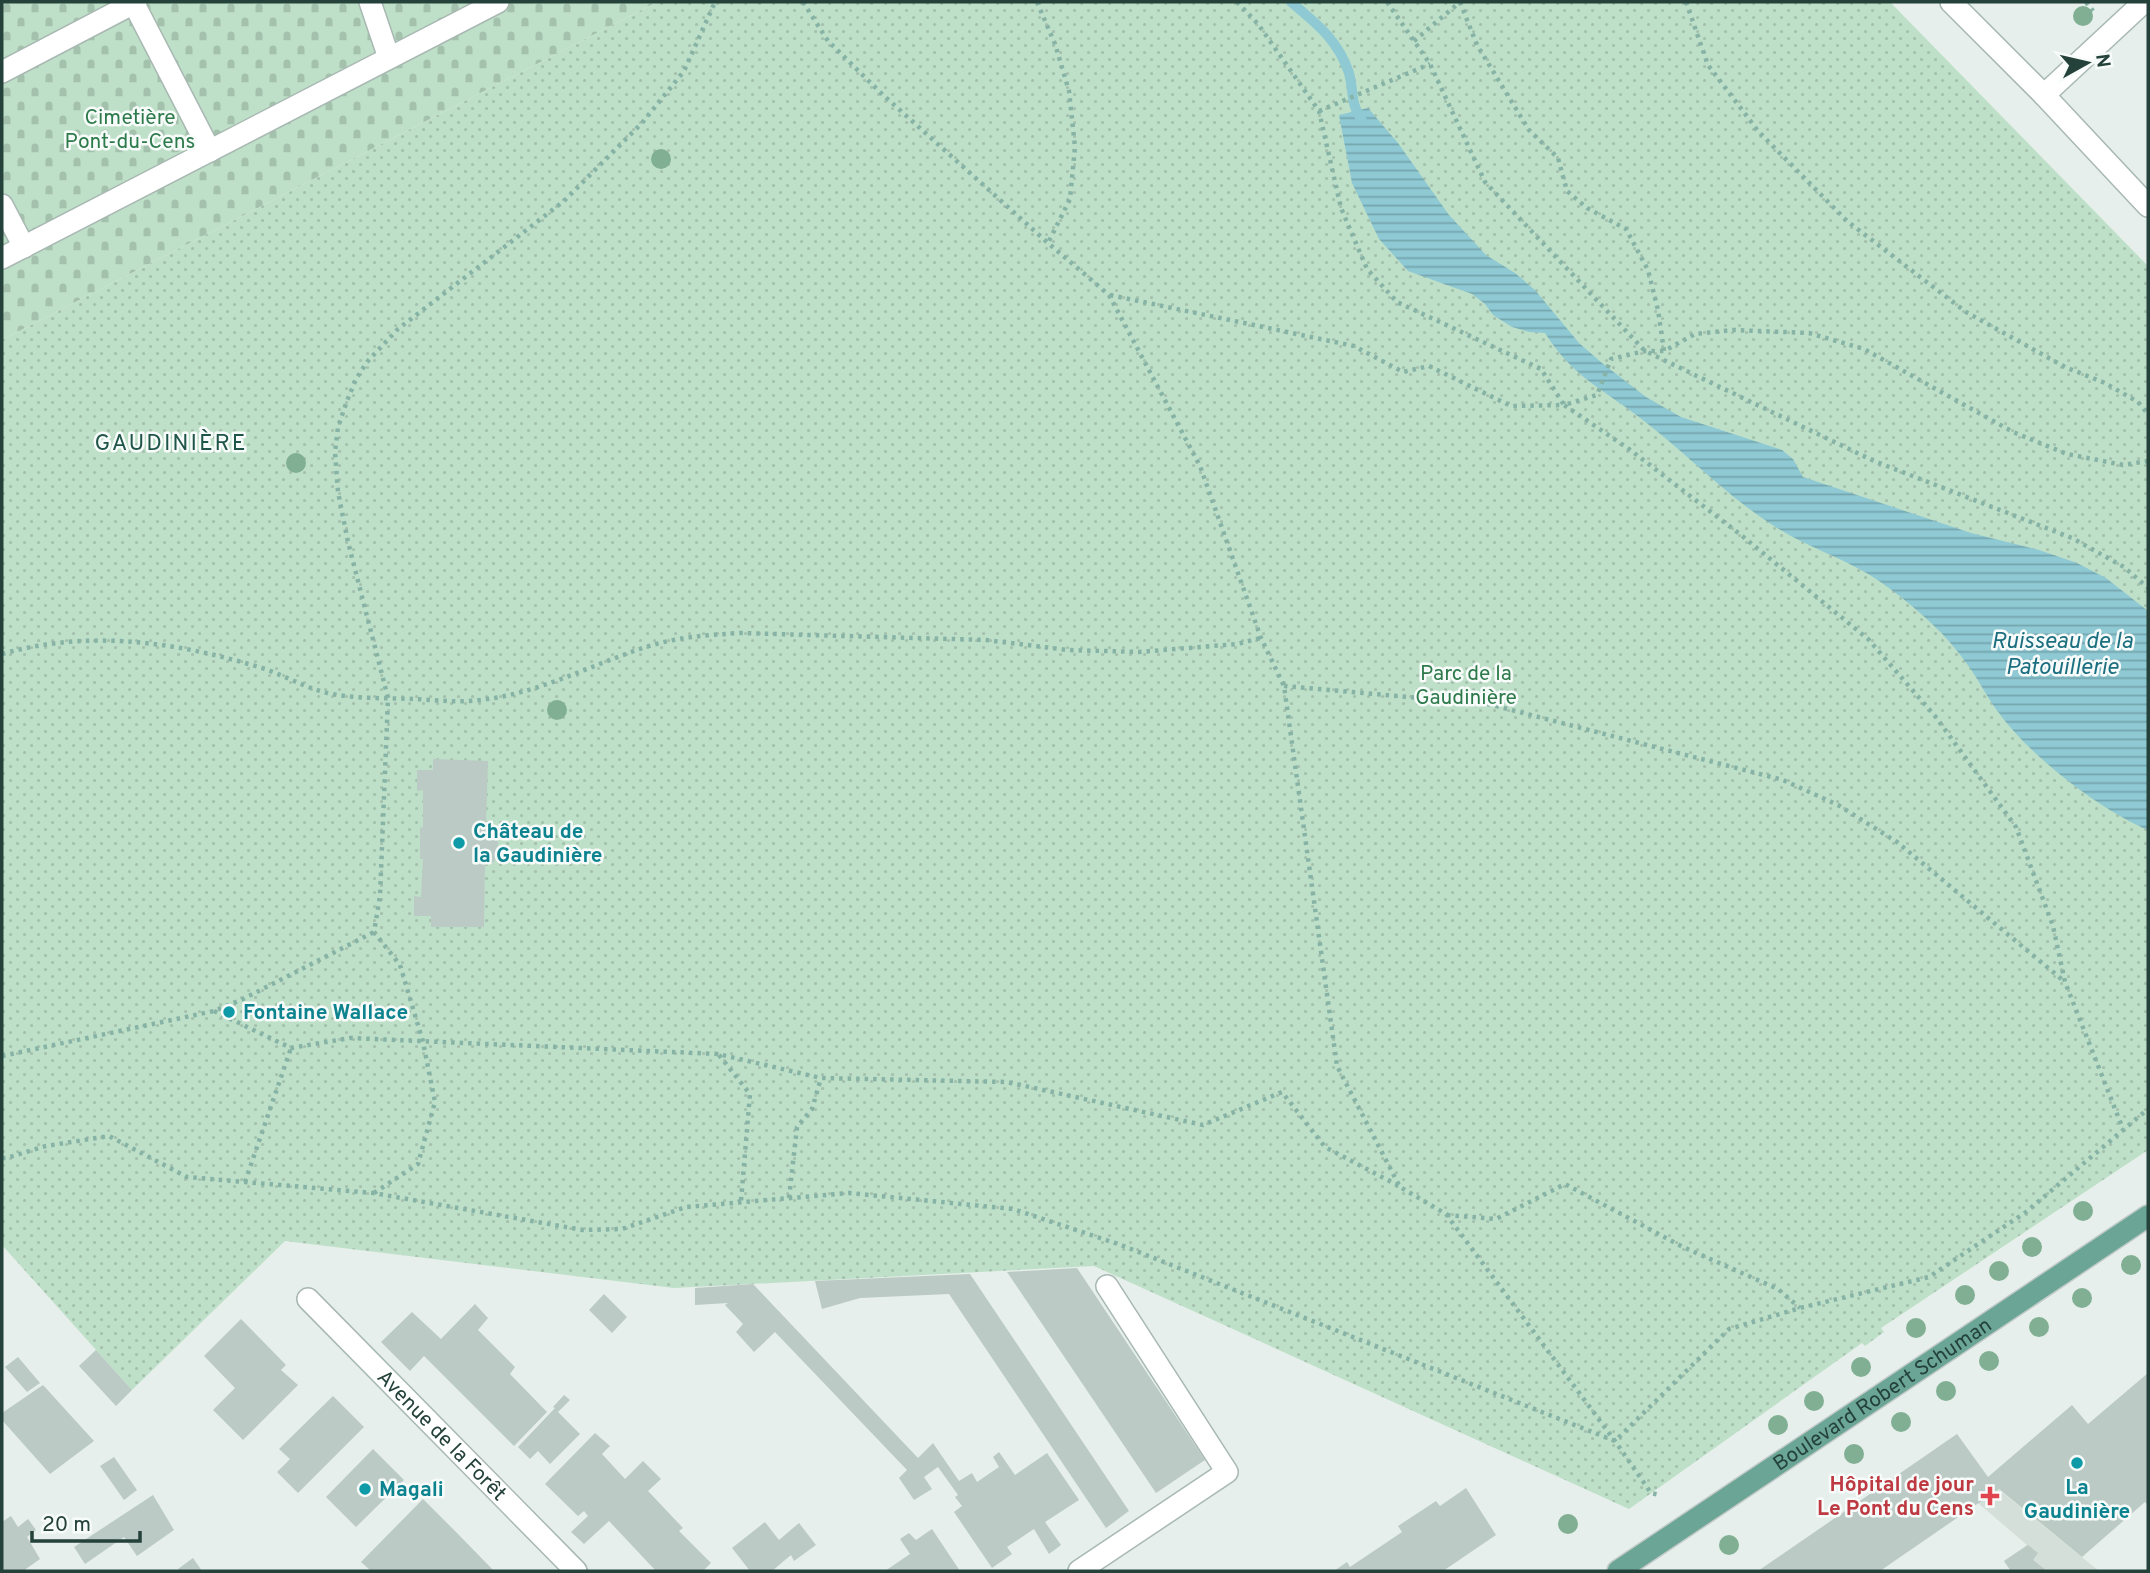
<svg xmlns="http://www.w3.org/2000/svg" width="2150" height="1573" font-family="Overpass,sans-serif">
<style>
.built{fill:#d4dfda}
.cemetery{fill:url(#cemetery-stones)}
.park{fill:url(#park-dots)}
.water{fill:url(#water-rules)}
.lines{fill:none;stroke-linecap:round;stroke-linejoin:round}
.stream{stroke:#8ec9d4;stroke-width:10}
.building{fill:#bbcac4}
.minor-casing{stroke:#a8b8b2;stroke-width:24}
.major-casing{stroke:#c2cac8;stroke-width:24}
.path{stroke:#86b3a5;stroke-width:4.5;stroke-dasharray:3.5 5;stroke-linecap:butt}
.minor{stroke:#fff;stroke-width:21}
.major{stroke:#6aa596;stroke-width:21}
.tree{fill:#80af93}
.culture-dot{fill:#0f9aa8;stroke:#f7fbf9;stroke-width:2.5}
.health-dot{fill:#e0444e;stroke:#f7fbf9;stroke-width:2.5}
.labels{text-anchor:middle;stroke-width:5;stroke-linejoin:round;paint-order:stroke}
.park-label{font-size:21px;fill:#2d7a4b;stroke:#f7fbf9}
.culture-label{font-size:21px;font-weight:bold;fill:#0d838f;stroke:#f7fbf9;text-anchor:start}
.street-label{font-size:21px;fill:#24423a;stroke:#f7fbf9}
.health-label{font-size:21px;font-weight:bold;fill:#be3a42;stroke:#f7fbf9;text-anchor:end}
.neighbourhood-label{font-size:23px;letter-spacing:2px;fill:#1f5548;stroke:#f7fbf9}
.water-label{font-size:23px;font-style:italic;fill:#1c6f80;stroke:#f7fbf9}
</style>
<defs>
<pattern id="cemetery-stones" width="16" height="16" patternUnits="userSpaceOnUse" patternTransform="scale(1.75)"><rect width="16" height="16" fill="#bfe0c8"/><path d="M2 7V4a2 2 0 0 1 4 0v3zM10 15v-3a2 2 0 0 1 4 0v3z" fill="#a4c1ad"/></pattern>
<pattern id="park-dots" width="8" height="8" patternUnits="userSpaceOnUse" patternTransform="scale(1.75)"><rect width="8" height="8" fill="#bfe0c8"/><path d="M2 2h.1M6 6h.1" fill="none" stroke="#a4c1ad" stroke-width="1.8" stroke-linecap="round"/></pattern>
<pattern id="water-rules" width="6" height="5" patternUnits="userSpaceOnUse" patternTransform="scale(1.75)"><rect width="6" height="5" fill="#8ec9d4"/><path d="M0 2.5h6" fill="none" stroke="#74a5ad"/></pattern>
</defs>
<rect width="100%" height="100%" fill="#e6efeb"/>
<polygon class="built" points="1957,1434 1992,1484 2099,1571 2008,1571 2010,1570 2004,1561 2027,1545 1978,1503 1937,1448"/>
<polygon class="cemetery" points="2,2 657,2 2,340"/>
<polygon class="park" points="657,2 1890,2 2148,266 2148,1150 1881,1328 1884,1332 1865,1346 1862,1343 1629,1509 1094,1266 674,1288 285,1241 132,1390 2,1245 2,340"/>
<path class="water" d="M1368 108 1398 143 1449 215 1486 255 1515 273 1535 290 1579 343 1602 363 1646 397 1681 417 1782 450 1793 459 1803 477 1971 533 2039 550 2077 563 2106 578 2148 611V830C2100 810 2030 756 1999 713 1987 698 1979 680 1967 664 1957 650 1945 636 1932 624 1913 606 1892 589 1870 575 1838 556 1802 545 1771 524 1723 493 1684 451 1639 417 1601 388 1572 376 1545 333L1529 332 1512 327 1493 315 1485 304 1472 294 1408 271 1379 239 1352 183 1339 115Z"/>
<g class="lines">
<path class="stream" d="M1291 2C1317 24 1338 40 1349 73 1354 91 1350 104 1362 120"/>
</g>
<g class="building">
<polygon points="433,759 488,761 486,824 493,824 498,832 498,854 493,863 485,863 484,927 431,927 431,916 414,916 414,896 421,897 423,859 420,859 420,828 423,827 423,790 417,791 417,770 433,770"/>
<polygon points="1077,1268 1205,1460 1156,1493 1007,1272"/>
<polygon points="970,1274 1129,1511 1106,1528 949,1294 860,1298 822,1309 815,1281"/>
<polygon points="753,1284 918,1458 933,1443 959,1481 972,1473 977,1482 999,1467 993,1457 999,1452 1015,1475 1047,1453 1079,1500 1045,1522 1061,1545 1049,1554 1034,1529 1007,1547 1012,1554 992,1568 954,1512 962,1506 955,1497 958,1495 938,1467 924,1477 932,1489 914,1500 899,1478 907,1470 775,1332 754,1352 736,1332 743,1324 725,1305 728,1303 695,1305 695,1288"/>
<polygon points="604,1294 627,1317 612,1333 589,1310"/>
<polygon points="475,1304 488,1318 478,1330 515,1367 510,1374 547,1412 514,1446 424,1356 410,1371 381,1342 412,1312 441,1339"/>
<polygon points="241,1319 286,1365 281,1370 298,1385 243,1440 213,1410 235,1388 204,1356"/>
<polygon points="96,1350 132,1390 116,1406 79,1366"/>
<polygon points="18,1357 40,1383 27,1392 5,1367"/>
<polygon points="2148,1373 2148,1505 2145,1502 2082,1557 1999,1489 1880,1571 1758,1571 1957,1434 1988,1477 2072,1405 2088,1424"/>
<polygon points="43,1385 94,1441 50,1474 2,1420 2,1413"/>
<polygon points="564,1395 570,1400 558,1412 580,1434 550,1464 538,1451 530,1459 518,1447 555,1408 553,1407"/>
<polygon points="333,1396 364,1427 298,1493 277,1472 290,1459 279,1449"/>
<polygon points="595,1433 610,1446 602,1454 625,1479 643,1461 661,1479 648,1491 683,1528 679,1531 711,1563 703,1571 656,1571 609,1521 584,1544 571,1532 588,1516 584,1511 578,1516 545,1484"/>
<polygon points="373,1449 404,1480 356,1527 326,1497"/>
<polygon points="114,1457 137,1490 124,1500 100,1466"/>
<polygon points="1466,1488 1496,1535 1443,1571 1334,1571 1347,1562 1350,1567 1402,1532 1398,1526 1436,1501 1440,1506"/>
<polygon points="153,1495 174,1530 137,1556 124,1537 85,1564 74,1547"/>
<polygon points="423,1499 457,1533 494,1571 371,1571 361,1562"/>
<polygon points="11,1516 18,1527 28,1519 36,1530 27,1537 40,1559 23,1571 2,1571 2,1522"/>
<polygon points="765,1522 779,1540 799,1523 816,1545 794,1561 791,1555 772,1571 750,1571 732,1548"/>
<polygon points="932,1529 960,1571 885,1571 910,1554 900,1539 909,1533 916,1540"/>
<polygon points="2028,1545 2038,1553 2033,1560 2047,1571 2011,1571 2004,1561"/>
<polygon points="193,1558 202,1571 179,1571 178,1569"/>
</g>
<g class="lines">
<defs>
<g id="minor">
<polyline points="133,2 210,151"/>
<polyline points="370,2 389,58"/>
<polyline points="1951,2 2044,95 2148,206"/>
<polyline points="2,72 136,2"/>
<polyline points="2044,95 2144,2"/>
<polyline points="2,205 24,247"/>
<polyline points="2,258 498,2"/>
<path id="s1" d="M308 1299 576 1571"/>
<polyline points="1079,1571 1227,1472 1107,1286"/>
</g>
<g id="major">
<path id="s2" d="M1618 1571 2148 1216"/>
</g>
</defs>
<use href="#minor" class="minor-casing"/>
<use href="#major" class="major-casing"/>
<g class="path">
<polyline points="803,2 828,41 882,94 1048,243 1109,295 1200,466 1261,638 1284,686 1337,1066 1400,1187 1446,1214 1615,1441 1651,1493 1660,1495"/>
<polyline points="1037,2 1055,44 1069,91 1075,147 1070,199 1048,243"/>
<polyline points="1237,2 1258,24 1319,111 1341,208 1367,269 1397,302 1541,369 1564,405 1597,395 1611,359 1645,351 1664,351"/>
<polyline points="1387,2 1430,64 1485,182 1645,351 1874,461 2072,538 2124,567 2148,588"/>
<polyline points="1460,2 1477,45 1529,130 1558,158 1567,191 1587,208 1626,229 1648,270 1658,310 1664,351 1695,334 1733,330 1809,333 1864,349 2013,432 2067,454 2123,465 2148,461"/>
<polyline points="1686,2 1708,65 1758,131 1847,221 1966,312 2065,367 2105,383 2138,402 2148,414"/>
<polyline points="2086,2 2093,11"/>
<polyline points="1414,41 1460,2"/>
<polyline points="1319,111 1430,64"/>
<polyline points="1110,295 1354,346 1403,372 1429,366 1511,406 1564,405 1629,449 1741,535 1868,639 1935,716 2016,827 2053,926 2065,982 2123,1129"/>
<path d="M2 654C89 629 177 642 262 668 286 676 307 689 332 694 359 699 389 698 416 699 434 700 452 702 469 701 533 697 587 666 646 647 677 637 708 635 740 633L986 640 1068 650 1139 652 1237 644 1261 638"/>
<polyline points="1284,686 1488,704 1783,780 1838,805 1897,842 2065,982"/>
<polyline points="214,1011 291,1048 350,1038 718,1054 821,1078 1007,1082 1203,1125 1282,1092 1325,1147 1399,1186"/>
<polyline points="719,1055 750,1094 741,1201"/>
<polyline points="2,1056 214,1011 243,999 374,932"/>
<polyline points="2,1158 7,1158 46,1146 109,1136 187,1177 373,1193 583,1230 622,1229 686,1207 849,1193 1013,1209 1121,1245 1615,1441 1729,1329 1800,1308 1929,1277 2026,1212 2148,1109"/>
<polyline points="245,1182 291,1048"/>
<polyline points="374,1193 418,1164 435,1102 423,1042 400,965 374,932 380,896 388,698 348,542 338,492 335,452 338,427 347,401 356,379 367,362 398,329 564,201 642,123 684,71 715,2"/>
<polyline points="789,1198 797,1127 812,1109 821,1078"/>
<polyline points="1447,1215 1496,1219 1565,1184 1683,1247 1778,1289 1800,1308"/>
</g>
<use href="#minor" class="minor"/>
<use href="#major" class="major"/>
</g>
<g class="tree">
<circle cx="2083" cy="16" r="10"/>
<circle cx="661" cy="159" r="10"/>
<circle cx="296" cy="463" r="10"/>
<circle cx="557" cy="710" r="10"/>
<circle cx="2083" cy="1211" r="10"/>
<circle cx="2032" cy="1247" r="10"/>
<circle cx="2131" cy="1265" r="10"/>
<circle cx="1999" cy="1271" r="10"/>
<circle cx="1965" cy="1295" r="10"/>
<circle cx="2082" cy="1298" r="10"/>
<circle cx="2039" cy="1327" r="10"/>
<circle cx="1916" cy="1328" r="10"/>
<circle cx="1989" cy="1361" r="10"/>
<circle cx="1861" cy="1367" r="10"/>
<circle cx="1946" cy="1391" r="10"/>
<circle cx="1814" cy="1401" r="10"/>
<circle cx="1901" cy="1422" r="10"/>
<circle cx="1778" cy="1425" r="10"/>
<circle cx="1854" cy="1454" r="10"/>
<circle cx="1568" cy="1524" r="10"/>
<circle cx="1729" cy="1545" r="10"/>
</g>
<g class="culture-dot">
<circle cx="459" cy="843" r="7"/>
<circle cx="229" cy="1012" r="7"/>
<circle cx="2077" cy="1463" r="7"/>
<circle cx="365" cy="1489" r="7"/>
</g>
<path class="health-dot" d="M1986.5 1485.5h7v7h7v7h-7v7h-7v-7h-7v-7h7z"/>
<g class="labels">
<g class="park-label">
<text x="130" y="124">Cimetière<tspan x="130" dy="24">Pont-du-Cens</tspan></text>
<text x="1466" y="680">Parc de la<tspan x="1466" dy="24">Gaudinière</tspan></text>
</g>
<g class="culture-label">
<text x="473" y="838">Château de<tspan x="473" dy="24">la Gaudinière</tspan></text>
<text x="243" y="1019">Fontaine Wallace</text>
<text x="2077" y="1494" text-anchor="middle">La<tspan x="2077" dy="24">Gaudinière</tspan></text>
<text x="379" y="1496">Magali</text>
</g>
<g class="street-label">
<text dy="7" stroke="none"><textPath href="#s2" startOffset="318">Boulevard Robert Schuman</textPath></text>
<text dy="7" stroke="none"><textPath href="#s1" startOffset="191">Avenue de la Forêt</textPath></text>
</g>
<g class="health-label">
<text x="1974" y="1491">Hôpital de jour<tspan x="1974" dy="24">Le Pont du Cens</tspan></text>
</g>
<g class="neighbourhood-label">
<text x="171" y="450">GAUDINIÈRE</text>
</g>
<g class="water-label">
<text x="2062" y="648">Ruisseau de la<tspan x="2062" dy="26">Patouillerie</tspan></text>
</g>
</g>
<rect width="2150" height="1573" fill="none" stroke="#24423a" stroke-width="7"/>
<g transform="translate(2087 63) rotate(82)" stroke="#f7fbf9" stroke-width="5" paint-order="stroke">
<path d="M0-5L12 26L0 18L-12 26Z" fill="#24423a"/>
<text y="-10" font-size="19" font-weight="bold" text-anchor="middle" fill="#24423a">N</text>
</g>
<path d="M32 1531v10h108v-10" fill="none" stroke="#24423a" stroke-width="3.5"/>
<text x="42" y="1531" font-size="21" fill="#24423a" stroke="#f7fbf9" stroke-width="5" paint-order="stroke">20 m</text>
</svg>
